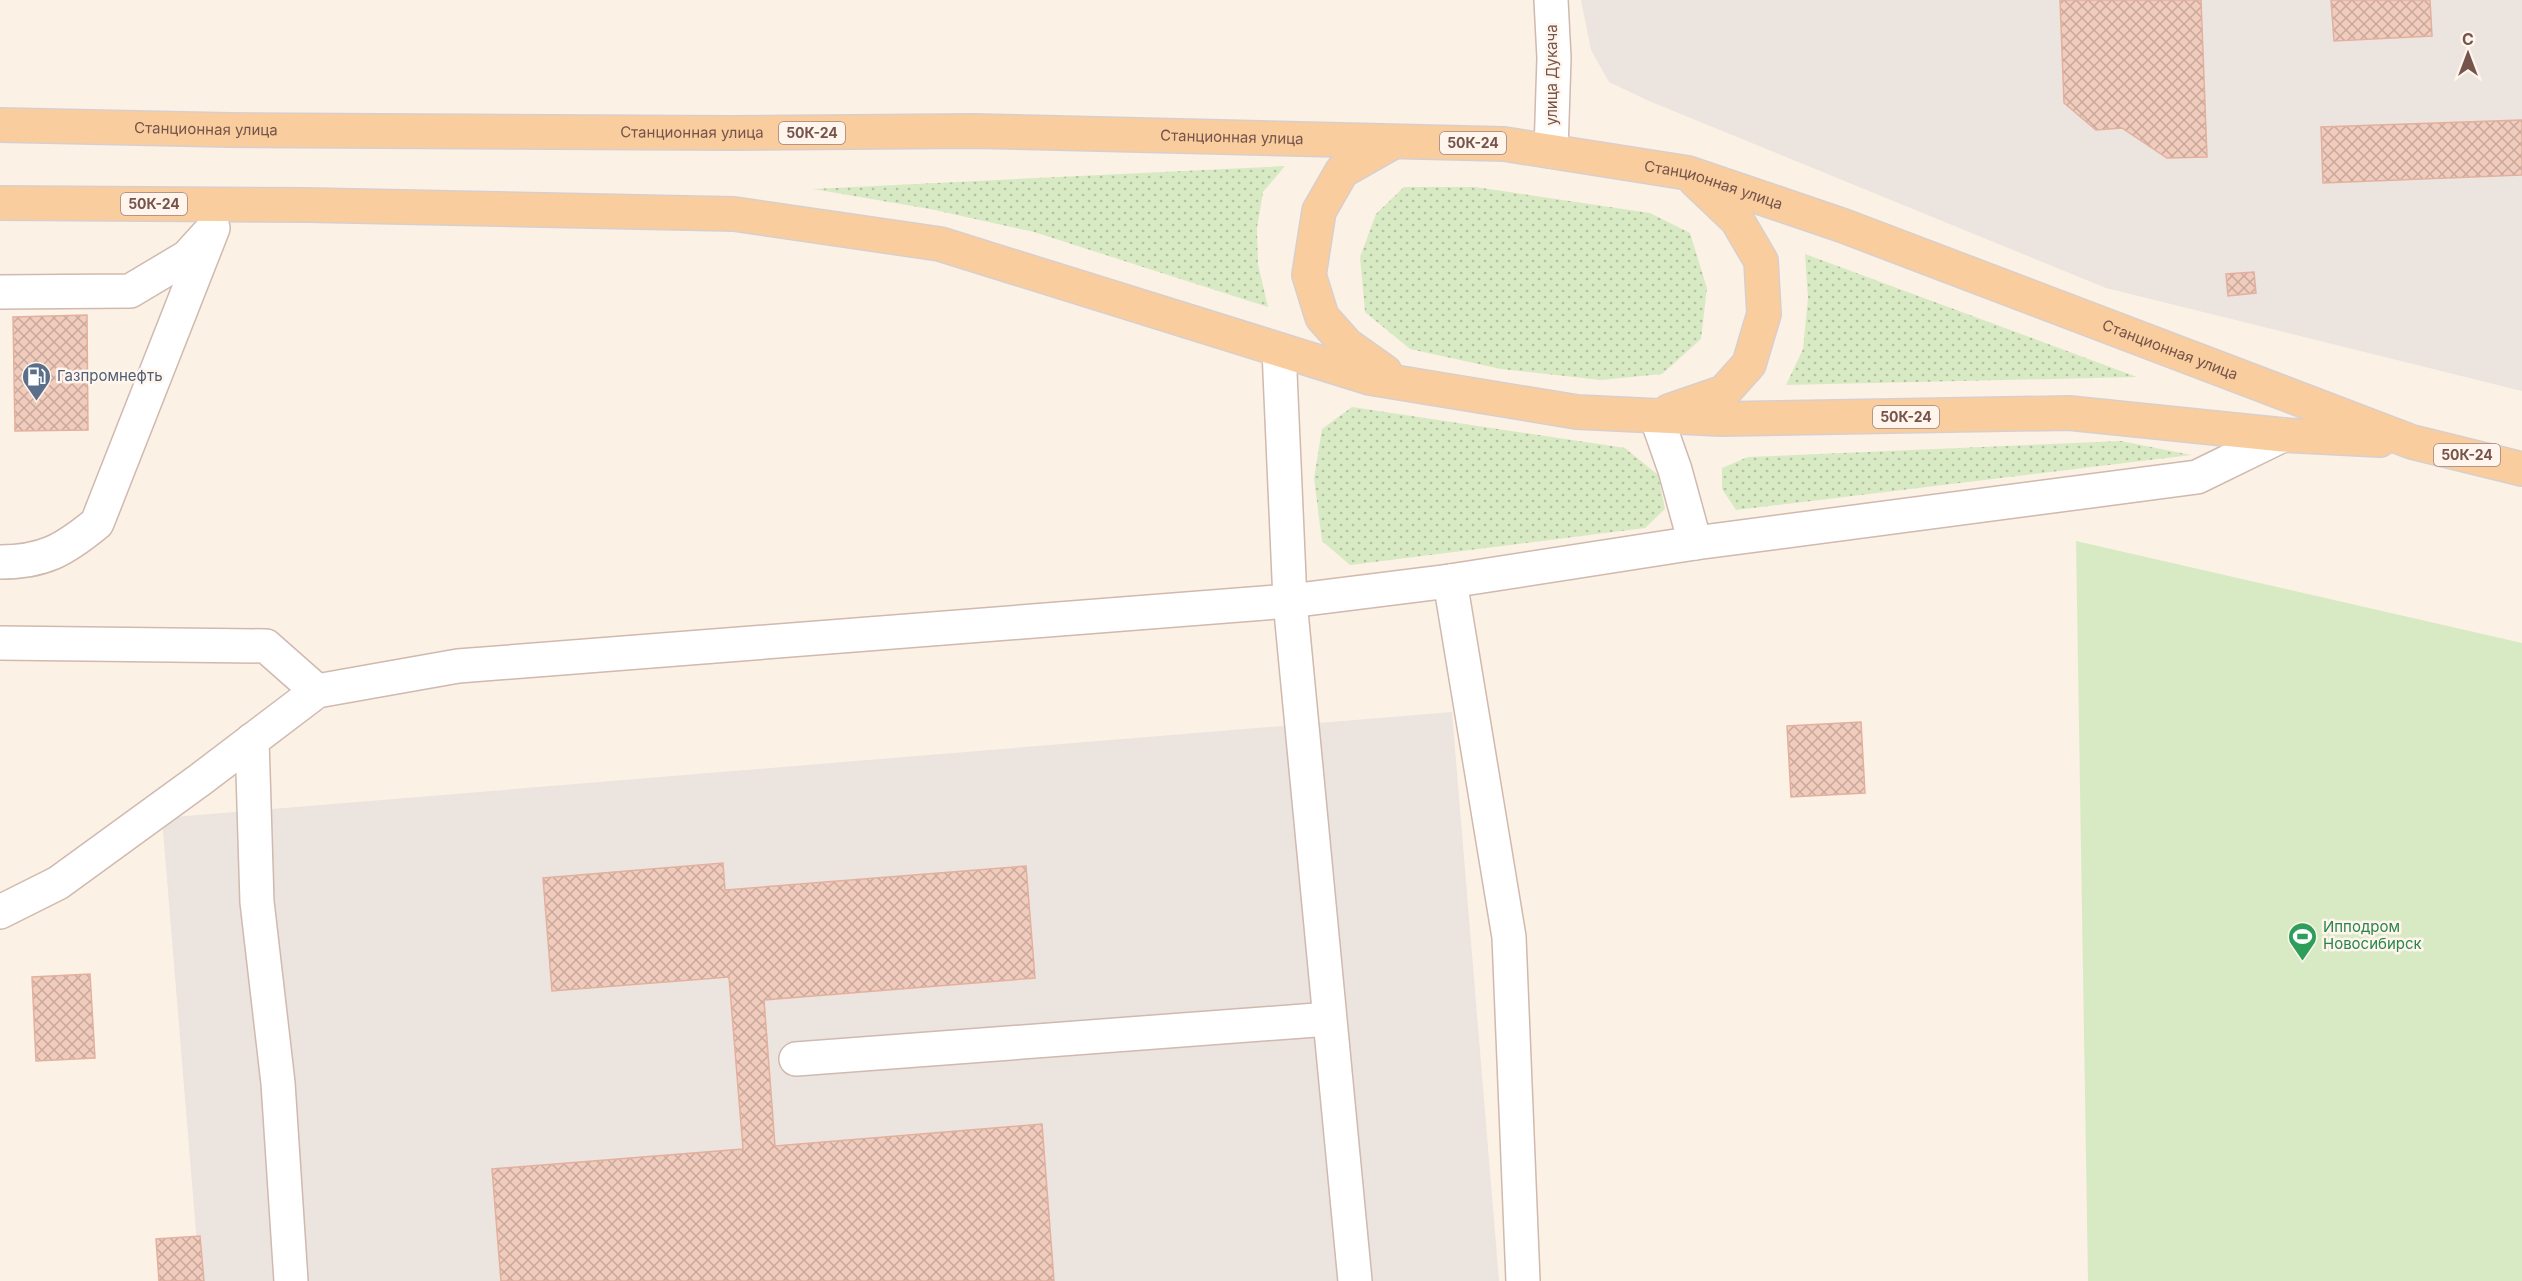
<svg xmlns="http://www.w3.org/2000/svg" width="2522" height="1281" font-family="Inter,sans-serif">
<style>
.industrial{fill:#ece4df}
.grass{fill:url(#grass-dots)}
.green{fill:#d8eac4}
.building{fill:url(#building-cross-hatch);stroke:#e4b09e;stroke-width:1.5}
.lines{fill:none;stroke-linecap:round;stroke-linejoin:round}
.minor-casing{stroke:#d0b9af;stroke-width:36}
.major-casing{stroke:#d8cfcd;stroke-width:36}
.minor{stroke:#fff;stroke-width:33}
.major{stroke:#facd9f;stroke-width:33}
.labels{text-anchor:middle;stroke-width:5;stroke-linejoin:round;paint-order:stroke}
.shield{fill:#fff5ec;stroke:#9e847b;stroke-width:1.5}
.shield-label{font-size:14px;font-weight:bold;fill:#75544b}
.street-label{font-size:15px;fill:#75544b;stroke:#fff5ec}
.service-label{font-size:15px;fill:#4e5e75;stroke:#fff5ec;text-anchor:start}
.leisure-label{font-size:15px;fill:#27864d;stroke:#fff5ec;text-anchor:start}
</style>
<defs>
<pattern id="grass-dots" width="8" height="8" patternUnits="userSpaceOnUse" patternTransform="scale(1.5)"><rect width="8" height="8" fill="#d8eac4"/><path d="M2 2h.1M6 6h.1" fill="none" stroke="#b4c0a1" stroke-width="1.8" stroke-linecap="round"/></pattern>
<pattern id="building-cross-hatch" width="8" height="8" patternUnits="userSpaceOnUse" patternTransform="scale(1.5)"><rect width="8" height="8" fill="#f1ccbd"/><path d="M0 0l8 8M0 8l8-8" fill="none" stroke="#c8a89c"/></pattern>
</defs>
<rect width="100%" height="100%" fill="#fcf1e5"/>
<g class="industrial">
<polygon points="1581,0 2522,0 2522,391 2106,288 1649,101 1609,82 1591,50"/>
<polygon points="1452,712 1499,1281 200,1281 162,818"/>
</g>
<g class="grass">
<polygon points="1285,166 1263,192 1257,228 1258,264 1268,307 1034,232 930,209 813,189"/>
<polygon points="1404,187 1475,187 1650,213 1690,233 1707,288 1701,339 1662,374 1601,380 1501,369 1410,349 1365,312 1360,257 1376,214"/>
<polygon points="1805,254 2137,377 1786,385 1803,349 1808,298"/>
<polygon points="1352,407 1625,448 1658,475 1665,509 1645,528 1350,565 1322,541 1314,478 1322,429"/>
<polygon points="2121,441 2191,455 1736,510 1722,489 1722,468 1748,457"/>
</g>
<polygon class="green" points="2076,541 2522,643 2522,1281 2088,1281"/>
<g class="building">
<polygon points="2060,0 2201,0 2207,157 2167,158 2122,128 2096,130 2064,103"/>
<polygon points="2331,0 2430,0 2432,36 2334,41"/>
<polygon points="2522,120 2522,175 2323,183 2321,127"/>
<polygon points="2254,272 2256,293 2228,296 2226,274"/>
<polygon points="87,315 88,430 15,431 13,317"/>
<polygon points="1861,722 1865,793 1791,797 1787,726"/>
<polygon points="723,863 725,890 1026,866 1035,978 764,1000 775,1146 1042,1124 1054,1281 501,1281 492,1169 743,1149 729,977 552,991 543,878"/>
<polygon points="90,974 95,1058 36,1061 32,977"/>
<polygon points="200,1236 204,1281 159,1281 156,1239"/>
</g>
<g class="lines">
<defs>
<g id="minor">
<polyline points="1551,0 1554,58 1551,151"/>
<polyline points="0,292 130,291 187,257 207,235"/>
<polyline points="1279,350 1290,601 1355,1281"/>
<polyline points="1656,416 1675,470 1695,543"/>
<path d="M0 562C44 562 64 550 97 523L213 228"/>
<polyline points="1450,581 1509,937 1523,1281"/>
<polyline points="0,643 266,646 317,691"/>
<polyline points="252,740 257,902 278,1083 291,1281"/>
<polyline points="0,912 58,883 201,779 317,691 458,666 1290,601 1450,581 1695,543 2197,477 2283,435"/>
<polyline points="796,1059 1329,1019"/>
</g>
<g id="major">
<path id="s1" d="M0 125 230 130 731 133 973 131 1504 144 1688 173 1844 226 2412 442 2522 469"/>
<polyline points="0,203 307,205 734,214 940,244 1370,378 1577,412 1721,419 2069,413 2283,435 2380,440"/>
<polyline points="1385,372 1347,345 1322,317 1309,275 1319,211 1342,171 1393,142"/>
<polyline points="1669,411 1724,392 1749,364 1764,314 1761,261 1737,220 1695,180"/>
</g>
</defs>
<use href="#minor" class="minor-casing"/>
<use href="#major" class="major-casing"/>
<use href="#minor" class="minor"/>
<use href="#major" class="major"/>
</g>
<defs>
<symbol id="fuel-pin" viewBox="-11 -11 22 30"><path d="M0 17L-7.5 6A9.5 9.5 0 1 1 7.5 6Z" fill="#5c6f8a" stroke="#fff5ec"/><path d="M-5.5-6h7V0h2V4h1.3V-2.5L3-4.5l.8-.8L6-3V5H2.5V1h-1V6h-7ZM-4.2-4.7v3.2H.2V-4.7Z" fill="#fff"/></symbol>
<symbol id="stadium-pin" viewBox="-11 -11 22 30"><path d="M0 17L-7.5 6A9.5 9.5 0 1 1 7.5 6Z" fill="#2e9e5b" stroke="#fff5ec"/><path d="M0-5a6.5 5 0 1 0 0 10a6.5 5 0 1 0 0-10ZM-3.5-1.8h7v3.6h-7Z" fill="#fff"/></symbol>
</defs>
<g fill-rule="evenodd">
<use href="#fuel-pin" x="20" y="360" width="33" height="45"/>
<use href="#stadium-pin" x="2286" y="920" width="33" height="45"/>
</g>
<g class="labels">
<g class="shield">
<rect x="779" y="122" width="66" height="22" rx="4.5"/>
<rect x="1440" y="132" width="66" height="22" rx="4.5"/>
<rect x="121" y="193" width="66" height="22" rx="4.5"/>
<rect x="1873" y="406" width="66" height="22" rx="4.5"/>
<rect x="2434" y="444" width="66" height="22" rx="4.5"/>
</g>
<g class="shield-label">
<text x="812" y="138">50К-24</text>
<text x="1473" y="148">50К-24</text>
<text x="154" y="209">50К-24</text>
<text x="1906" y="422">50К-24</text>
<text x="2467" y="460">50К-24</text>
</g>
<g class="street-label">
<text transform="translate(1552 75) rotate(-90)" y="5">улица Дукача</text>
<text dy="5" stroke="none"><textPath href="#s1" startOffset="206">Станционная улица</textPath></text>
<text dy="5" stroke="none"><textPath href="#s1" startOffset="692">Станционная улица</textPath></text>
<text dy="5" stroke="none"><textPath href="#s1" startOffset="1232">Станционная улица</textPath></text>
<text dy="5" stroke="none"><textPath href="#s1" startOffset="1718">Станционная улица</textPath></text>
<text dy="5" stroke="none"><textPath href="#s1" startOffset="2204">Станционная улица</textPath></text>
</g>
<g class="service-label">
<text x="57" y="381">Газпромнефть</text>
</g>
<g class="leisure-label">
<text x="2323" y="932">Ипподром<tspan x="2323" dy="17">Новосибирск</tspan></text>
</g>
</g>
<g transform="translate(2468 54)" stroke="#fff5ec" stroke-width="4.5" paint-order="stroke">
<path d="M0-4.5L10 22L0 15L-10 22Z" fill="#75544b"/>
<text y="-9" font-size="16" font-weight="bold" text-anchor="middle" fill="#75544b">С</text>
</g>
</svg>
